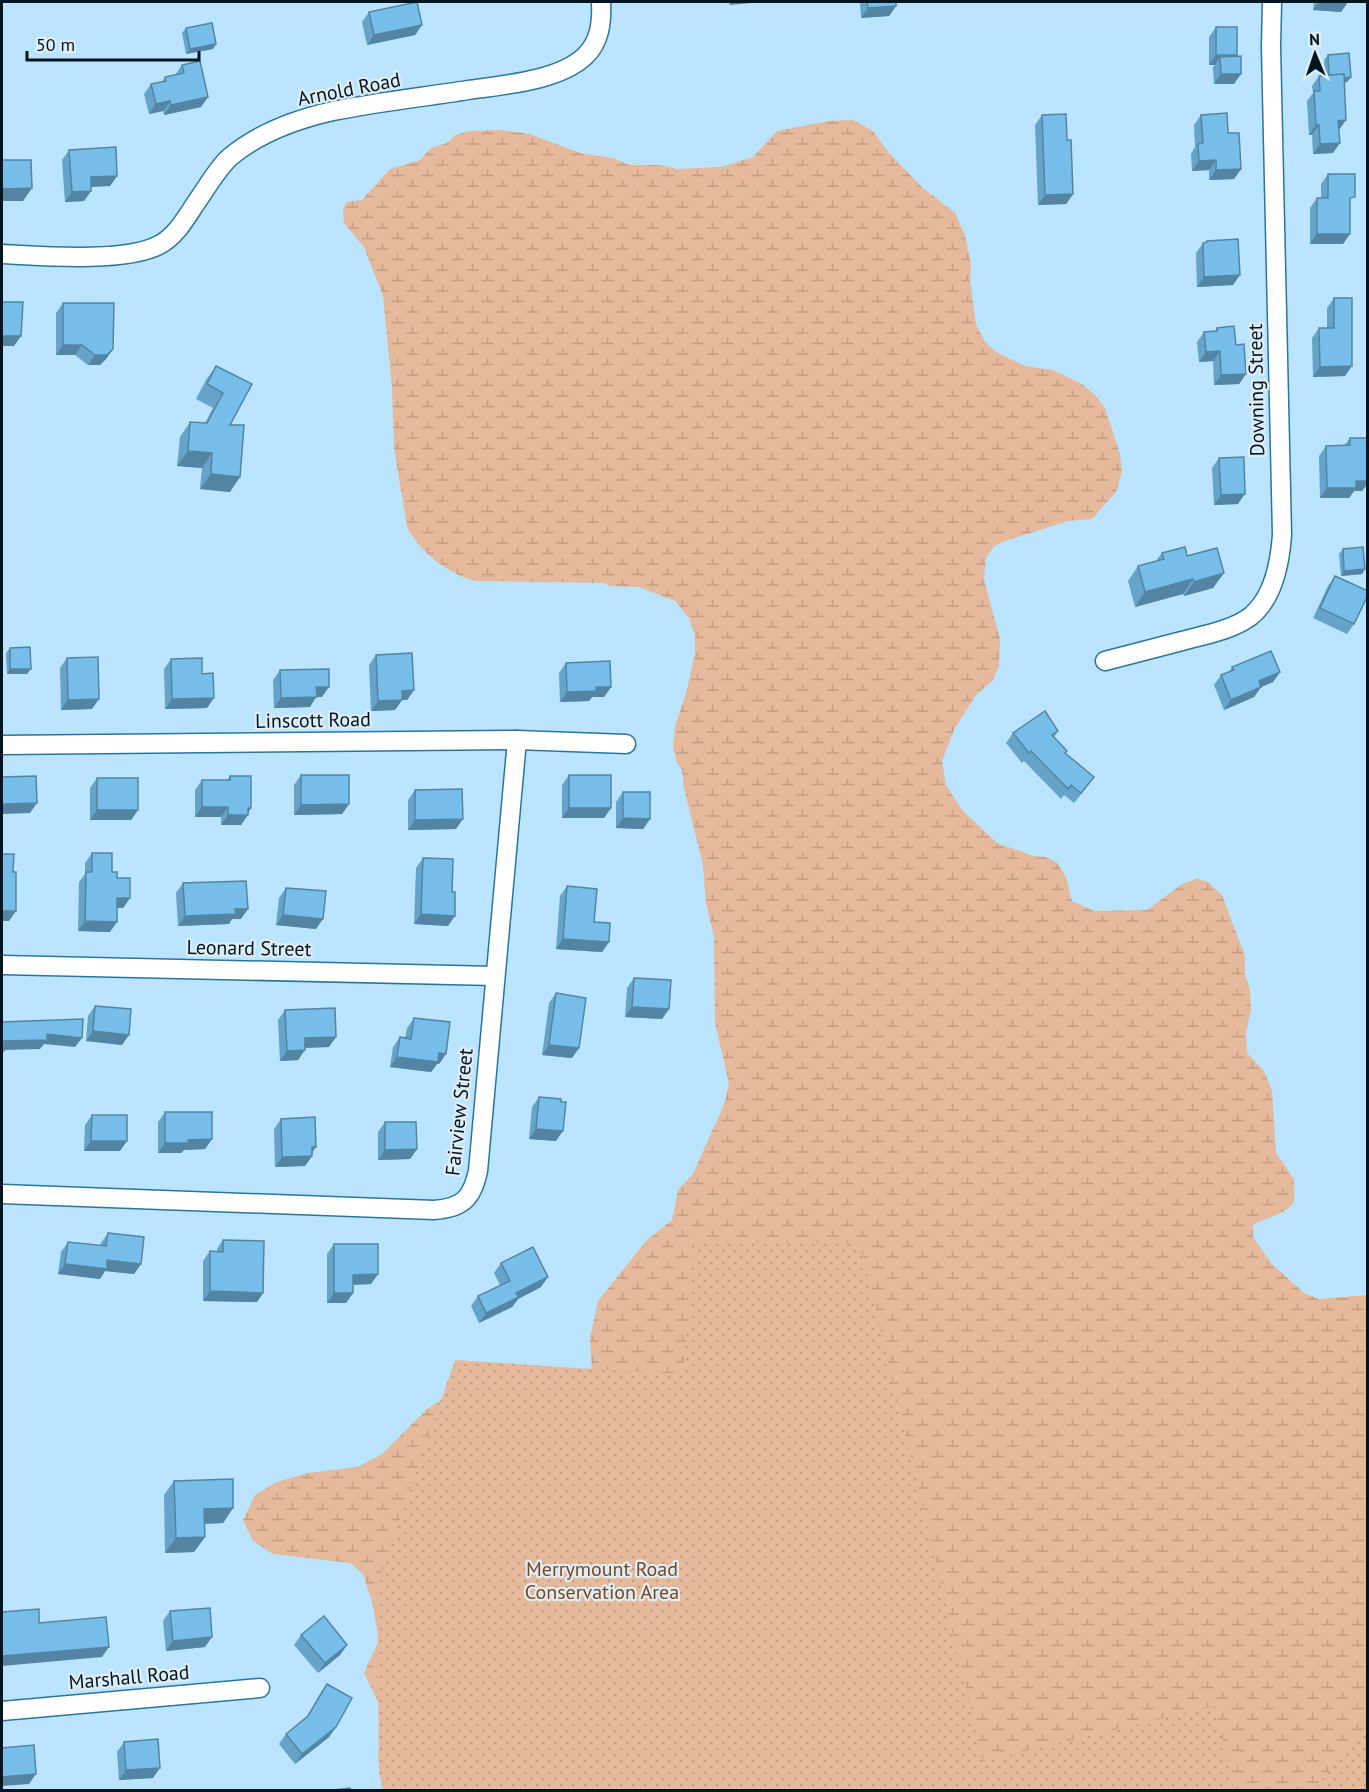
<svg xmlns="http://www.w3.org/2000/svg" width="1369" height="1792" font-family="'PT Sans',sans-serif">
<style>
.wetland{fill:url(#wetland-marsh)}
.park{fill:url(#park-dots)}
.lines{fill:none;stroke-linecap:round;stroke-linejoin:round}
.street-casing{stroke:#2b759d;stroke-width:21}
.street{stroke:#fff;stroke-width:18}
.wall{fill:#65a3c8}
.shaded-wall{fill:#5385a3}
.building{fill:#76bee9;stroke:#5385a3;stroke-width:1.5}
.labels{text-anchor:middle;stroke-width:4.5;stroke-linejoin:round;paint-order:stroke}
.street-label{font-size:20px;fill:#011521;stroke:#dfedf6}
.park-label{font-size:20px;fill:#7b461a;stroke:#dfedf6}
</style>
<defs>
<pattern id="wetland-marsh" width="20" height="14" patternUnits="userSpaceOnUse" patternTransform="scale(1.5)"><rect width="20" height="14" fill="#e5b99b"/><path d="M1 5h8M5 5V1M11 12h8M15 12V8" fill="none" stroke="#c39e85"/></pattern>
<pattern id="park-dots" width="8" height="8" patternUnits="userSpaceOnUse" patternTransform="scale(1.5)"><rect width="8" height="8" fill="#e5b99b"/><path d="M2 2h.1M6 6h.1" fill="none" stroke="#c39e85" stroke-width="1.8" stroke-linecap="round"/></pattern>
</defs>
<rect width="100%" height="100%" fill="#bae4ff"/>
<path class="wetland" d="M853 120 873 131 888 152 923 188 955 213 965 235 971 263 970 280 976 324 985 342 996 352 1025 366 1053 370 1082 384 1096 396 1105 408 1120 454 1122 472 1116 492 1092 519 1068 521 1008 540 994 546 986 558 984 579 1000 639 999 667 992 681 976 695 954 730 942 761 946 785 962 810 997 843 1034 856 1046 857 1057 863 1066 877 1072 901 1094 911 1147 910 1182 884 1197 879 1208 882 1222 895 1245 956V975L1250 989 1251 1009 1246 1033 1247 1053 1264 1071 1272 1090 1276 1153 1294 1179V1202C1284 1216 1268 1216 1253 1225V1237L1272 1264 1304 1293 1319 1299 1367 1295V1790H384L378 1757 383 1712 364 1673 379 1640 372 1602 363 1574 350 1563 273 1554 253 1541 243 1520 255 1495 277 1482 308 1473 358 1467 382 1454 426 1410 481 1373 592 1372 590 1337 598 1301 646 1241 672 1220 678 1190 693 1174 725 1102 729 1083 715 1023 714 937 706 903 703 865 684 788 682 770 677 763 673 748 675 726 687 690 695 653V636L689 618 675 601 639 587 610 586 604 583 476 581C448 574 421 553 407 527L394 448 392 388 383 296 364 247 344 223 343 208 347 202 362 200 390 169 420 160 431 148 447 143 455 135 470 131 501 130 530 134 580 153 612 158 630 165H662L677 169 721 167 753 157 777 131 828 121Z"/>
<g class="park">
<polygon points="695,1241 860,1244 983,1761 1215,1706 1234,1790 383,1790 379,1774 377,1585 455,1360 683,1375"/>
<polygon points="1367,1725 1367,1790 1313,1790"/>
</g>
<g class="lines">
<defs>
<g id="street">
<path d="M2 254C42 256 125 263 159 245 178 235 188 214 200 197 209 184 218 168 230 157 259 133 297 119 333 111 378 102 424 97 468 90 503 85 559 81 585 56 600 42 602 22 601 2"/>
<path d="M1105 661C1131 654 1156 648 1182 641 1204 635 1233 630 1251 616 1274 597 1280 563 1282 535L1271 47 1272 2"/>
<polyline points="2,745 517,740 626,744"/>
<polyline points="2,965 495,976"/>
<path d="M2 1194 434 1210C462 1208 472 1199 478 1171L517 740"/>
<polyline points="2,1711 260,1688"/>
</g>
</defs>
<use href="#street" class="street-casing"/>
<use href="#street" class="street"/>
</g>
<g class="wall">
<polygon points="860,2 896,2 896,6 889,16 861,18"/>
<polygon points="1314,2 1348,2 1341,12 1313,10"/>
<polygon points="369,12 422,25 415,35 367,45 362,22"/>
<polygon points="1216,27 1237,55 1236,56 1234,84 1214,84 1213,67 1215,65 1209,65 1209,37"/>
<polygon points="186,28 216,44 213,49 186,54 182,33"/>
<polygon points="1328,55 1351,77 1347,82 1344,83 1339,130 1333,153 1313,154 1312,135 1309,135 1307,101 1313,93 1312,86 1319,76 1325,75 1324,60"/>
<polygon points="182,65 208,97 201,107 164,115 163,111 149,114 144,94 151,84 162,82 165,77 175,75"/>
<polygon points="1042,115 1067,140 1073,194 1066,204 1038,205 1035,125"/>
<polygon points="1201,115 1228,133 1241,169 1234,179 1209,180 1209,170 1192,171 1191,154 1195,147 1194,125"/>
<polygon points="69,150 117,176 110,186 91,187 91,191 84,201 65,202 62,160"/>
<polygon points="1328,174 1350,204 1343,244 1310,244 1310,208 1317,198 1321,198 1321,184"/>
<polygon points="1207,241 1233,285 1197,287 1196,253 1203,243 1206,243"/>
<polygon points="1334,298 1345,376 1313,377 1312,338 1319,328 1327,328 1327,308"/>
<polygon points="63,303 113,349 106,359 100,365 88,365 75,355 56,355 56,313"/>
<polygon points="1217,328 1236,345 1246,374 1239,384 1214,385 1213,361 1199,362 1197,342 1204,332 1215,331"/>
<polygon points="216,366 252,384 230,425 230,492 200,489 202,468 177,466 180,437 190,422 205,423 213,408 196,399 206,380"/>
<polygon points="1350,438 1368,438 1368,483 1362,491 1354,491 1349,498 1320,498 1319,456 1326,446 1344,446"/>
<polygon points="1219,458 1238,504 1214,505 1212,468"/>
<polygon points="1343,549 1365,569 1362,574 1341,576 1339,554"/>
<polygon points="1162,553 1187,556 1224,573 1213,588 1184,596 1183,594 1135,607 1128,581 1138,566 1156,561"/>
<polygon points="1335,576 1354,624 1347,634 1313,618 1328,586"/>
<polygon points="10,648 27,674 7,674 6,653"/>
<polygon points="376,655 414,690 407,700 402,700 395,710 371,711 369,665"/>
<polygon points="67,658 92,709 61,710 60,668"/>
<polygon points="171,659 202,674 207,708 165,709 164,669"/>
<polygon points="566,663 611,687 604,697 592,697 589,701 560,702 559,673"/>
<polygon points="1232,667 1280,672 1273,682 1261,687 1254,697 1224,710 1214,685 1221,675 1229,672"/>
<polygon points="280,670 322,697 316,697 310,707 274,708 273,680"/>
<polygon points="1058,731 1054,737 1087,787 1074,803 1064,795 1061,799 1024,761 1022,763 1006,743 1013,733"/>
<polygon points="301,775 349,804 342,814 294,815 294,785"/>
<polygon points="569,775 611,808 604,818 562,818 562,785"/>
<polygon points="230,776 248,812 241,825 221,825 221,817 195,817 195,790 202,780 227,780"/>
<polygon points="97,778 138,810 131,820 90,820 90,788"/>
<polygon points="415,790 456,829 408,830 408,800"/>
<polygon points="623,792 650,819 643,829 616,828 616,802"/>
<polygon points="92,853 117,878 130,898 123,908 117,908 110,932 78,931 79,882 85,874 85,863"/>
<polygon points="423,858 448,926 414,924 416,868"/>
<polygon points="183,883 241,919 232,919 229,924 178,926 176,893"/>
<polygon points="567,886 609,942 602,952 556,949 560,896"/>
<polygon points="286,888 316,929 276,925 279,898"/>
<polygon points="634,978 669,1009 662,1019 625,1017 627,988"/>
<polygon points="556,993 572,1058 542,1055 549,1003"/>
<polygon points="95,1006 122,1045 86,1041 88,1016"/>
<polygon points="285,1010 336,1037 329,1047 305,1048 298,1060 280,1061 278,1020"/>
<polygon points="414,1018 446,1054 439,1064 437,1064 431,1072 390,1067 393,1047 400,1037 405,1038 407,1028"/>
<polygon points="539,1097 556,1141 529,1139 532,1107"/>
<polygon points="165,1112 212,1139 205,1149 184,1150 181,1153 158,1153 158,1122"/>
<polygon points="92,1115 120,1151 84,1151 85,1125"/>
<polygon points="281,1119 312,1153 312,1156 305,1166 275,1167 274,1129"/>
<polygon points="385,1122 417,1149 410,1159 378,1160 378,1132"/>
<polygon points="108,1233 141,1264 134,1274 105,1271 100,1279 58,1274 61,1252 68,1242 100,1245 101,1243"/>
<polygon points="223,1240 263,1293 257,1302 203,1301 203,1261 210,1251 217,1252 217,1249"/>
<polygon points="334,1244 378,1274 371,1284 353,1285 353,1293 346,1303 327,1303 327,1254"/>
<polygon points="501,1263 541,1287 518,1299 512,1307 479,1323 471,1306 478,1296 500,1285 494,1273"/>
<polygon points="174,1481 233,1508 223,1523 204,1524 205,1537 194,1552 165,1553 164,1495"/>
<polygon points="170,1611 205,1647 166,1651 163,1621"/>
<polygon points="301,1635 347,1645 340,1655 318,1673 294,1645"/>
<polygon points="327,1684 336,1727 329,1737 295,1764 279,1744 286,1734 306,1718 320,1694"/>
<polygon points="124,1742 153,1778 119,1780 117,1752"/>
</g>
<g class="shaded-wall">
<polygon points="731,2 753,2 752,3 729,5"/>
<polygon points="1319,2 1348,2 1341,12 1313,10"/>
<polygon points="896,6 889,16 861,18 868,8"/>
<polygon points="422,25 415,35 367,45 374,35"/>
<polygon points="216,44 213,49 186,54 190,49"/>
<polygon points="1216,55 1237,55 1230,65 1220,57 1215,65 1209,65"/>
<polygon points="1221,74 1241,74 1234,84 1214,84"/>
<polygon points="1351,77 1347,82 1326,84 1330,79"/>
<polygon points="208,97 201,107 164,115 171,105"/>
<polygon points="170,101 163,111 149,114 156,104"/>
<polygon points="1346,120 1339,130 1338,121"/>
<polygon points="1316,125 1319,125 1312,135 1309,135"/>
<polygon points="1340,143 1333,153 1313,154 1320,144"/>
<polygon points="1216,160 1209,170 1192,171 1199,161"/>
<polygon points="1241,169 1234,179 1209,180 1216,170"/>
<polygon points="117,176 110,186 84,187 91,177"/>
<polygon points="32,188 23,201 2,201 2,189"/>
<polygon points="91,191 84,201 65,202 72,192"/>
<polygon points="1073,194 1066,204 1038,205 1045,195"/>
<polygon points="1317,234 1350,234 1343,244 1310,244"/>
<polygon points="1240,275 1233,285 1197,287 1204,277"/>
<polygon points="2,336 21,336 14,346 2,346"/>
<polygon points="63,345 82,345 75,355 56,355"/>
<polygon points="113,349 106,359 100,365 88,365 95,355"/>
<polygon points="1220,351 1213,361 1199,362 1206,352"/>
<polygon points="1352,366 1345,376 1313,377 1320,367"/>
<polygon points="1246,374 1239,384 1214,385 1221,375"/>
<polygon points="188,451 212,453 202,468 177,466"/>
<polygon points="211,474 240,477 230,492 200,489"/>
<polygon points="1356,481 1368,481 1368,483 1362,491 1354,491 1349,498 1320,498 1327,488"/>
<polygon points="1245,494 1238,504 1214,505 1221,495"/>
<polygon points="1365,569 1362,574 1341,576 1344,571"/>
<polygon points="1224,573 1213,588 1184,596 1194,582"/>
<polygon points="1193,579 1183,594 1135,607 1145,592"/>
<polygon points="10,669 31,669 27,674 7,674"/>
<polygon points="1280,672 1273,682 1261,687 1254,697 1224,710 1231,700 1259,681"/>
<polygon points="316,687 329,687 322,697 316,697 310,707 274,708 281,698"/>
<polygon points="596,687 611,687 604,697 592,697 589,701 560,702 567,692"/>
<polygon points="414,690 407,700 402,700 395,710 371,711 378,701 402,691"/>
<polygon points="214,698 207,708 165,709 172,699"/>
<polygon points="99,699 92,709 61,710 68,700"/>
<polygon points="37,803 30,813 2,814 2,804"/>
<polygon points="349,804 342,814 294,815 301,805"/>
<polygon points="202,807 228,807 221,817 195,817"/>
<polygon points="248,808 251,808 247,815 248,815 241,825 221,825 228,815"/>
<polygon points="569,808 611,808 604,818 562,818"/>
<polygon points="97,810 138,810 131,820 90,820"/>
<polygon points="623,818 650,819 643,829 616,828"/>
<polygon points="463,819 456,829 408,830 415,820"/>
<polygon points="117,898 130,898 123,908 110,908"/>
<polygon points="235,909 248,909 241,919 232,919 229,924 178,926 185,916"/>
<polygon points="2,911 16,911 9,921 2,921"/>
<polygon points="421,914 455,916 448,926 414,924"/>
<polygon points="283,915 323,919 316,929 276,925"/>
<polygon points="85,921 117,922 110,932 78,931"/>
<polygon points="563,939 609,942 602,952 556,949"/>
<polygon points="632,1007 669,1009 662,1019 625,1017"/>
<polygon points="93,1031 129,1035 122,1045 86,1041"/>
<polygon points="47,1034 82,1038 75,1047 44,1044 40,1049 2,1050 4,1041"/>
<polygon points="336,1037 329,1047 298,1048 305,1038"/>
<polygon points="549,1045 579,1048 572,1058 542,1055"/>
<polygon points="305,1050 298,1060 280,1061 287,1051"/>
<polygon points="439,1053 446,1054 439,1064 437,1064 431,1072 390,1067 397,1057"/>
<polygon points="536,1129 563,1131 556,1141 529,1139"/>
<polygon points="212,1139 205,1149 184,1150 181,1153 158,1153 165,1143 188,1140"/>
<polygon points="91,1141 127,1141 120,1151 84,1151"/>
<polygon points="312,1147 316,1147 310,1156 312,1156 305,1166 275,1167 282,1157"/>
<polygon points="417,1149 410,1159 378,1160 385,1150"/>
<polygon points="107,1260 141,1264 134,1274 105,1271 100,1279 58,1274 65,1264"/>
<polygon points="378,1274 371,1284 346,1285 353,1275"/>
<polygon points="548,1277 541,1287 518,1299 512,1307 479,1323 486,1313 516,1293"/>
<polygon points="210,1291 263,1293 257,1302 203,1301"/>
<polygon points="334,1293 353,1293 346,1303 327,1303"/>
<polygon points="233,1508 223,1523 194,1524 204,1509"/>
<polygon points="205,1537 194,1552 165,1553 176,1538"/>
<polygon points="212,1637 205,1647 166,1651 173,1641"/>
<polygon points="347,1645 340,1655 318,1673 325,1663"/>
<polygon points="109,1647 102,1657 2,1666 2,1656"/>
<polygon points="336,1727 329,1737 295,1764 302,1754"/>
<polygon points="160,1768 153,1778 119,1780 126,1770"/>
<polygon points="36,1774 29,1784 2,1786 2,1777"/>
</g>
<g class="building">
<polygon points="417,2 422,25 374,35 369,12"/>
<polygon points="867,2 896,2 896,6 868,8"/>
<polygon points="212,23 216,44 190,49 186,28"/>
<rect x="1216" y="27" width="21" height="28"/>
<polygon points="1349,53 1351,77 1344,78 1344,74 1329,75 1328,55"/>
<polygon points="1241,56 1241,74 1221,74 1220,57"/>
<polygon points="200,61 208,97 171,105 170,101 156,104 151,84 166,81 165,77 184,73 182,65"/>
<polygon points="1344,74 1346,120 1338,121 1340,143 1320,144 1319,125 1316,125 1314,91 1320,91 1319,76"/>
<polygon points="1227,113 1228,133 1239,133 1241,169 1216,170 1216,160 1199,161 1198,144 1203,143 1201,115"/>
<polygon points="1066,114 1067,140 1071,140 1073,194 1045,195 1042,115"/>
<polygon points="116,147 117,176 91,177 91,191 72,192 69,150"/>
<polygon points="2,160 31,160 32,188 2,189"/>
<polygon points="1328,174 1355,174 1355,197 1350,198 1350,234 1317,234 1317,198 1328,198"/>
<polygon points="1238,239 1240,275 1204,277 1203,243 1207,242 1207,241"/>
<polygon points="1334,298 1352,298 1352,366 1320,367 1319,328 1334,328"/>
<polygon points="2,302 23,302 21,336 2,336"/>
<polygon points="63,303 114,303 113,349 107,355 95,355 82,345 63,345"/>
<polygon points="1234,326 1236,345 1244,344 1246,374 1221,375 1220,351 1206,352 1204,332 1217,331 1217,328"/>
<polygon points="216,366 252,384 230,425 244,425 240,477 211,474 212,453 188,451 190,422 207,423 223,393 207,384"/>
<polygon points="1350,438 1368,438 1368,481 1356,481 1356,488 1327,488 1326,446 1350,445"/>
<polygon points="1244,457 1245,494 1221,495 1219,458"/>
<polygon points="1185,547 1187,556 1217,548 1224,573 1194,582 1193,579 1145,592 1138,566 1164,559 1162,553"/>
<polygon points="1363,547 1365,569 1344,571 1343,549"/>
<polygon points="1335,576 1368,591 1368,595 1354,624 1320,608"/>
<polygon points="30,647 31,669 10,669 10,648"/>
<polygon points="1271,651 1280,672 1259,681 1261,687 1231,700 1221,675 1234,670 1232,667"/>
<polygon points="412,653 414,690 402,691 402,700 378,701 376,655"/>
<polygon points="98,657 99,699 68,700 67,658"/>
<polygon points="202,658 202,674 213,673 214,698 172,699 171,659"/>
<polygon points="610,661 611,687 596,687 596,691 567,692 566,663"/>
<polygon points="329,669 329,687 316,687 317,697 281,698 280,670"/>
<polygon points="1045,711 1058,731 1052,735 1067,751 1065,753 1094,777 1081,793 1071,785 1068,789 1031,751 1029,753 1013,733"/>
<polygon points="301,775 349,775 349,804 301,805"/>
<rect x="569" y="775" width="42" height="33"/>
<polygon points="36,776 37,803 2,804 2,777"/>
<polygon points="230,776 251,776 251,808 248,808 248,815 228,815 228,807 202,807 202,780 230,780"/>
<rect x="97" y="778" width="41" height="32"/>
<polygon points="462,789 463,819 415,820 415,790"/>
<polygon points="623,792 650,792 650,819 623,818"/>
<polygon points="92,853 112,853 112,872 117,872 117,878 130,878 130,898 117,898 117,922 85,921 86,872 92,872"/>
<polygon points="2,854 14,854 13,872 16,872 16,911 2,911"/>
<polygon points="423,858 453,859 452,892 455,892 455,916 421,914"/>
<polygon points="246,881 248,909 235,909 236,914 185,916 183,883"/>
<polygon points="567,886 597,889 594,922 610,923 609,942 563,939"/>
<polygon points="286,888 326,891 323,919 283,915"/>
<polygon points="634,978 671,980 669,1009 632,1007"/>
<polygon points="556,993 586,998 579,1048 549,1045"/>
<polygon points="95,1006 131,1009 129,1035 93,1031"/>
<polygon points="335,1008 336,1037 305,1038 305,1050 287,1051 285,1010"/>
<polygon points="414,1018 450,1022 446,1054 439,1053 438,1062 397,1057 400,1037 411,1039"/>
<polygon points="83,1019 82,1038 47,1034 47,1040 4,1041 4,1051 2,1051 2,1022"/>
<polygon points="539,1097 561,1099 561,1102 566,1102 563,1131 536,1129"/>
<polygon points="165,1112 212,1112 212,1139 188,1140 188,1143 165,1143"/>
<polygon points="92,1115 127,1115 127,1141 91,1141"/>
<polygon points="315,1117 316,1147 312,1147 312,1156 282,1157 281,1119"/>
<polygon points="385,1122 416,1122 417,1149 385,1150"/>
<polygon points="108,1233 144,1237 141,1264 107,1260 107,1269 65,1264 68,1242 106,1246"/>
<polygon points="223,1240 264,1241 263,1293 210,1291 210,1251 223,1252"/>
<polygon points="334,1244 378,1244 378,1274 353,1275 353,1293 334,1293"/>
<polygon points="533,1247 548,1277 516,1293 519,1297 486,1313 478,1296 510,1281 501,1263"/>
<polygon points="233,1479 233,1508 204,1509 205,1537 176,1538 174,1481"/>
<polygon points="210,1608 212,1637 173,1641 170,1611"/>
<polygon points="39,1609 39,1623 106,1617 109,1647 2,1656 2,1612"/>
<polygon points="324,1616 347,1645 325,1663 301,1635"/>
<polygon points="327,1684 352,1698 336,1727 302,1754 286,1734 308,1716"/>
<polygon points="158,1739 160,1768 126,1770 124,1742"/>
<polygon points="34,1745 36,1774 2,1777 2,1748"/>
<polygon points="350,1788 351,1791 325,1791"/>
</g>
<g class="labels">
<g class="street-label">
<text transform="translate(349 89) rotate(-11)" y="7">Arnold Road</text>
<text transform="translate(1256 390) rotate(-91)" y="7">Downing Street</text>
<text transform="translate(313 720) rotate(-1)" y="7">Linscott Road</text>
<text transform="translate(249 948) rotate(1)" y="7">Leonard Street</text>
<text transform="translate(459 1112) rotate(-84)" y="7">Fairview Street</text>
<text transform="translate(129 1677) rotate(-5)" y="7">Marshall Road</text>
</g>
<g class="park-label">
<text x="602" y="1576">Merrymount Road<tspan x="602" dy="23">Conservation Area</tspan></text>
</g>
</g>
<rect width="1369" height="1792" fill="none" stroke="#011521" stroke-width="6"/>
<g transform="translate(1315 54) rotate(358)" stroke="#dfedf6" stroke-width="4.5" paint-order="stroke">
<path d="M0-4.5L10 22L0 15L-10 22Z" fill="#011521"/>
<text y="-9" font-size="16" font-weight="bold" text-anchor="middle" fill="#011521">N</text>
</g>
<path d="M27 51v9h172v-9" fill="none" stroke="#011521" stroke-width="3"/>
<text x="36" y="51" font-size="18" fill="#011521" stroke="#dfedf6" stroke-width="4.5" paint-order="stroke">50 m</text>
</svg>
